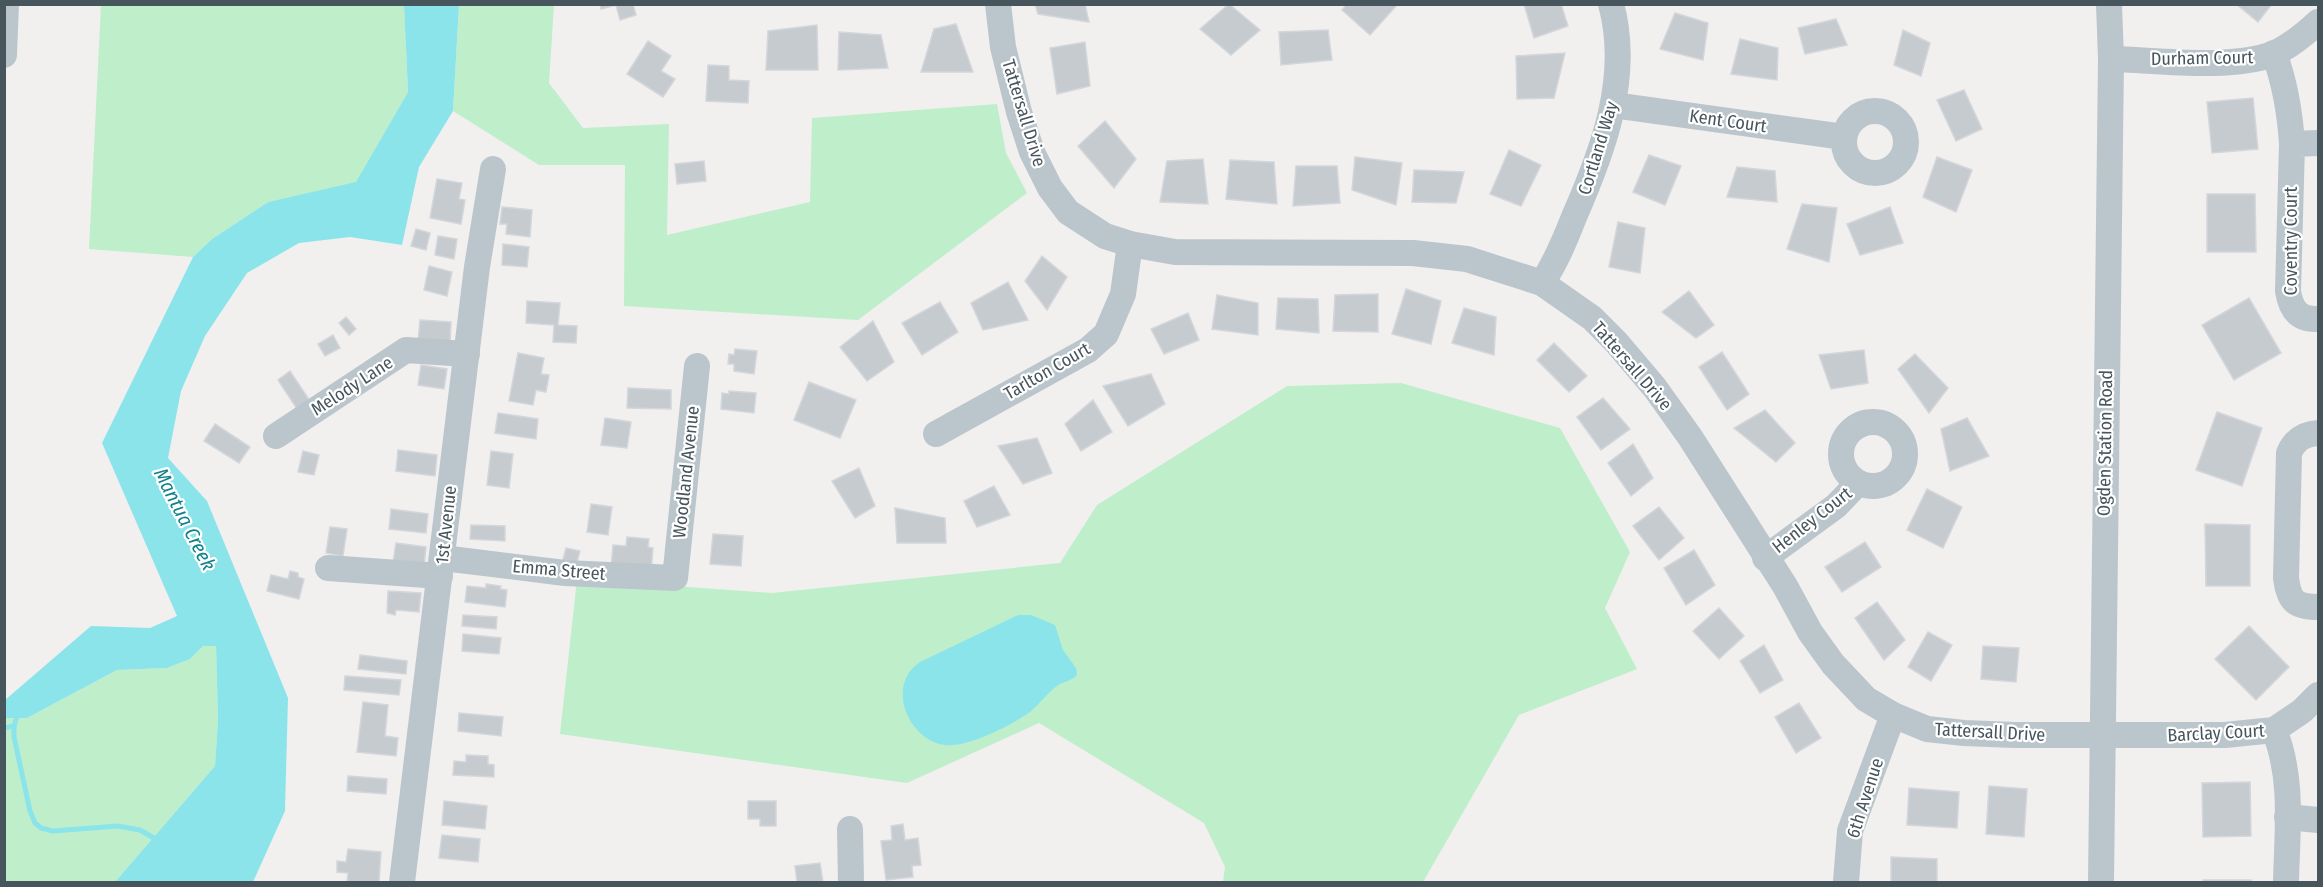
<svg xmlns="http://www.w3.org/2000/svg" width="2323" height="887" font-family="'Fira Sans Condensed',sans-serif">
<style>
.green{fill:#beefca}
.water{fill:#8ce4eb}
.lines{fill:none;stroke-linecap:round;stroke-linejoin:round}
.stream{stroke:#8ce4eb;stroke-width:5}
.building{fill:#c6cbcf;stroke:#d3d6db;stroke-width:1.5}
.minor{stroke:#bbc6cc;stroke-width:26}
.labels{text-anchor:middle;stroke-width:4.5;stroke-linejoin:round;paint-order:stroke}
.street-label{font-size:18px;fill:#47555c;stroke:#fff}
.water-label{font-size:20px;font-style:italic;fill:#0f828b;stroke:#fff}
</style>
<rect width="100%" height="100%" fill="#f2efef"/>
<g class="green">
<polygon points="101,5 404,5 408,92 356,183 268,202 212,239 193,257 89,249"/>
<polygon points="459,5 554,5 549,83 583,128 669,124 667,235 810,202 812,118 997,104 1006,153 1027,193 858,320 624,306 625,165 539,165 453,111"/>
<polygon points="1401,383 1560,428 1630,552 1605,608 1637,669 1519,715 1423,882 1223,882 1225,867 1204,823 1039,723 907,783 560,734 577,579 772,593 1060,563 1097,505 1287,386"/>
<polygon points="203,646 216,646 218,719 215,766 115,882 5,882 5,718 27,718 117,670 167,668 190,659"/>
</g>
<g class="water">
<polygon points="404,5 459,5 453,111 419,167 402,245 350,237 299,243 247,273 205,336 181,391 168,458 207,501 288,698 285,811 253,882 115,882 215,766 218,719 216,646 203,646 190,659 167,668 117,670 27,718 5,718 5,700 91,626 150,628 177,616 102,443 193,257 212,239 268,202 356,182 408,92"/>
<path d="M1018 615H1031L1055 625 1063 650 1076 668 1077 675C1072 681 1064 681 1057 686 1047 693 1040 704 1030 712 1012 725 967 748 945 745 908 740 885 685 920 662Z"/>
</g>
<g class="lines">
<g class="stream">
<polyline points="18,713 14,726 14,737 30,811 35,823 41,828 53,831 118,826 140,830 159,841"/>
<polyline points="4,728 14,726"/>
</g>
</g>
<g class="building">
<polygon points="600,4 633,4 636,15 620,20 616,5 601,9"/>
<polygon points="1035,4 1085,4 1089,22 1038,14"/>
<polygon points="1229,4 1260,30 1231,55 1200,29"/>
<polygon points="1347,4 1397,4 1397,5 1370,35 1342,10"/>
<polygon points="1524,4 1561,4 1568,26 1534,38"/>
<polygon points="2236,4 2272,4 2258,22"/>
<polygon points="1675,13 1708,23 1703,60 1660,49"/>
<polygon points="1836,19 1847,45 1805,54 1798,28"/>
<polygon points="956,24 973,72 921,72 934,29"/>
<polygon points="817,25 818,70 766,70 768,31"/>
<polygon points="1328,30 1332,60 1281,65 1279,32"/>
<polygon points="1903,30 1930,43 1921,76 1894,65"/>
<polygon points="839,32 881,35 888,68 838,70"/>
<polygon points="1740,39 1778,48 1777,80 1731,74"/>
<polygon points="648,41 671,56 661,71 675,79 663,97 627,74"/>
<polygon points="1085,42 1090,86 1057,94 1050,48"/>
<polygon points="1565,53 1554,98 1517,99 1516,56"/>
<polygon points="708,65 729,66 729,80 749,81 748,103 706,101"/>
<polygon points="1964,90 1982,129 1956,141 1937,100"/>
<polygon points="2253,98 2258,149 2212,153 2207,102"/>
<polygon points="1105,121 1136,159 1114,188 1078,146"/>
<polygon points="1509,150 1541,165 1521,206 1490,194"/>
<polygon points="1649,155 1681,166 1665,205 1633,192"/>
<polygon points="1355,157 1402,163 1396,205 1352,190"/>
<polygon points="1937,157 1972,170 1956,212 1923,197"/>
<polygon points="1203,159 1208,204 1160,202 1167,161"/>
<polygon points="1230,160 1274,162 1277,204 1226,199"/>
<polygon points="704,161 706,181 677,184 675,164"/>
<polygon points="1296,166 1337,166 1340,203 1293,206"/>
<polygon points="1737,167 1775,171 1777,202 1727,197"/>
<polygon points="1414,170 1464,172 1456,203 1412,202"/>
<polygon points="437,179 462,183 459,199 465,200 461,224 430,218"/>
<polygon points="2207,194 2255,194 2256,252 2207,252"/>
<polygon points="1802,204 1837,208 1829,262 1787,249"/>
<polygon points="502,207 532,210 530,237 506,234 507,224 500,224"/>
<polygon points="1890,207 1903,243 1860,255 1847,224"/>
<polygon points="1618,222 1645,228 1640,273 1609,267"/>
<polygon points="416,229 430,233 426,250 411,246"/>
<polygon points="438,236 457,239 454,259 435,255"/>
<polygon points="503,244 529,247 527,267 502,265"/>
<polygon points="1042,256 1067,277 1047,310 1025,281"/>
<polygon points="429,266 452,272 447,296 424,290"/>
<polygon points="1008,282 1028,320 983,330 971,303"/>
<polygon points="1406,289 1441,301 1431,344 1392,334"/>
<polygon points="1689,291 1714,325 1696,338 1662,312"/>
<polygon points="1378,294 1378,332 1333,331 1335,295"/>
<polygon points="1217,295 1258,303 1258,335 1212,329"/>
<polygon points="1278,298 1318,299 1319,333 1276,329"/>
<polygon points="2249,298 2281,353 2234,380 2202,325"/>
<polygon points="527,301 560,303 558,325 577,326 576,343 553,342 554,325 526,323"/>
<polygon points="940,302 958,332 922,355 902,323"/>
<polygon points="1464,308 1496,317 1494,355 1452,343"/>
<polygon points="1188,313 1199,340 1164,354 1151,329"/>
<polygon points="346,317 356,329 349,335 339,323"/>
<polygon points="420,320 451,322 450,344 418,342"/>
<polygon points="873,321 894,362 867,381 840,347"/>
<polygon points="333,335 340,348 325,356 318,344"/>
<polygon points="1554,343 1587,376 1569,392 1537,360"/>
<polygon points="735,349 757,351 754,374 734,371 734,364 728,364 729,354 734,355"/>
<polygon points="1864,350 1868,383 1831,389 1819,355"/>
<polygon points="1722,352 1749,394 1727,410 1699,367"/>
<polygon points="518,353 544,358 541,374 549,375 546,392 536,390 533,405 509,401"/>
<polygon points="1915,354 1948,388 1929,413 1898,369"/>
<polygon points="421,365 447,369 444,389 418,385"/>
<polygon points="290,371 312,404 299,412 278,380"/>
<polygon points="1151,374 1165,404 1128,426 1103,386"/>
<polygon points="809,382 856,400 840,438 794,420"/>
<polygon points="628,388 671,390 671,409 627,408"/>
<polygon points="729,391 756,393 754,413 721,409 722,393 729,394"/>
<polygon points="1603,398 1630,429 1601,450 1577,417"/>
<polygon points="1093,400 1112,432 1081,451 1065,424"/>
<polygon points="1765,410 1795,443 1776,462 1734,428"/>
<polygon points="2217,412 2262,428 2242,486 2196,470"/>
<polygon points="498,413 538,419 536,439 495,433"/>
<polygon points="605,418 631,422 627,448 601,445"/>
<polygon points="1967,418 1989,456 1950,471 1941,429"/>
<polygon points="215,424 250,447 239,463 204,441"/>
<polygon points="1037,438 1052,473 1023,484 998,446"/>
<polygon points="1633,444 1653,478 1631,496 1608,463"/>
<polygon points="398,450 437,455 435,476 396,471"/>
<polygon points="303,451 319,455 314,475 298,472"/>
<polygon points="491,451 513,454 509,488 487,485"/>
<polygon points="859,468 875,506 855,518 832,481"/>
<polygon points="994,486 1010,515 977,527 964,501"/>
<polygon points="1927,489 1962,507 1943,548 1907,530"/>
<polygon points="591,504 612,507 608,535 587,532"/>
<polygon points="1659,507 1684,538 1659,560 1633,526"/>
<polygon points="895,508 945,518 946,543 897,543"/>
<polygon points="391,509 428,514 426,533 389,529"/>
<polygon points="2205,524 2250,525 2250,586 2206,586"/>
<polygon points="471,525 505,526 505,541 470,539"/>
<polygon points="330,527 347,529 343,556 326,553"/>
<polygon points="713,534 743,536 741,566 710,564"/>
<polygon points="627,537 649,539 648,547 653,548 651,572 611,568 613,545 626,546"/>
<polygon points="1865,542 1881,567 1842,592 1825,567"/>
<polygon points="396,543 426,547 424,566 393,562"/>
<polygon points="566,548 580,551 576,566 562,563"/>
<polygon points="1694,550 1715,585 1686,605 1664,568"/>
<polygon points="290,571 298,573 298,577 304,579 299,599 267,591 271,575 288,579"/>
<polygon points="486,584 501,586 500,589 507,590 505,607 465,602 467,586 486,588"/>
<polygon points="388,591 421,593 419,612 396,610 395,615 387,613"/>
<polygon points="1877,602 1905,640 1884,660 1855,618"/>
<polygon points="1719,608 1744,636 1719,659 1693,631"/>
<polygon points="463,615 497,617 496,629 462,626"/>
<polygon points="2249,626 2289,667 2256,700 2215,659"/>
<polygon points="1928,632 1952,645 1931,681 1908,667"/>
<polygon points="463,634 501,638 499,654 462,651"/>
<polygon points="1764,645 1783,680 1760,693 1740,661"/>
<polygon points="1983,646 2019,648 2016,682 1981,679"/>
<polygon points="360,655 407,661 406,674 358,669"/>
<polygon points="345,676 401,680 399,695 344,690"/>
<polygon points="363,702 388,705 385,736 398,738 396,756 357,752"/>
<polygon points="1799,703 1821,738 1796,753 1775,717"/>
<polygon points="459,713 503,717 501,736 458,731"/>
<polygon points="466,755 488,756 488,764 494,765 494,777 453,775 454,761 466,762"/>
<polygon points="348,776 387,779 386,794 347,791"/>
<polygon points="2250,782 2251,836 2203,837 2202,783"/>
<polygon points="1989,786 2027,789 2024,837 1986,834"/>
<polygon points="1909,788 1959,792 1957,828 1907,825"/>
<polygon points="444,801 487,806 485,829 442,825"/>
<polygon points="748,801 776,801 776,826 760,826 760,819 748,819"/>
<polygon points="903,824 905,840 918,838 921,865 912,866 913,877 886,880 881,841 892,840 891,826"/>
<polygon points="442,835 480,839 478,862 439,858"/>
<polygon points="348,849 381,852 379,882 347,882 348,873 337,872 337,861 346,862"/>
<polygon points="1891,857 1937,859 1937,882 1891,882"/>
<polygon points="820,863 823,882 797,882 795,866"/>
<rect x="2203" y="880" width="48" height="2"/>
</g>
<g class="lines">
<g class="minor">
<polyline points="998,4 1003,47 1019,112 1032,152 1050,188 1068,212 1105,236 1130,244 1175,252 1413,253 1467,259 1542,283 1592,318 1616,342 1655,388 1690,437 1785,586 1810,632 1833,664 1866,699 1893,715 1927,729 1964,733 2014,735 2225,735 2274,730 2302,711 2318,695"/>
<path d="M2274 53C2285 83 2290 112 2292 144"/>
<polyline points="4,55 6,4"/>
<path d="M2111 59C2157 60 2230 70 2273 54 2289 47 2305 34 2318 22"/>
<polyline points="1613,105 1844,137"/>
<circle cx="1875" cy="142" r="31"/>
<path d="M2318 143 2292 144 2288 291C2291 310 2299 320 2318 319"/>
<path d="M1542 283C1556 262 1565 240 1574 217 1603 151 1631 77 1611 4"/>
<circle cx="1873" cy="454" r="32"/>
<path d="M2318 433C2304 434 2295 439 2289 453L2286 578C2289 601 2295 607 2318 607"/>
<polyline points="936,434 1088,350 1106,334 1123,294 1130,244"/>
<polyline points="276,436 406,350 467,354"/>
<polyline points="443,558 565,573 675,578 697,366"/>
<polyline points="1765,558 1836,506 1858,483"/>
<polyline points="328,568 440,576"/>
<path d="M2274 730C2294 778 2287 832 2286 882"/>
<polyline points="2287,817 2318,820"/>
<polyline points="850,829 851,882"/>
<polyline points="402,882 477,267 493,169"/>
<polyline points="1846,882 1850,831 1893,715"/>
<polyline points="2101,882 2111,59 2109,4"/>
</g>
</g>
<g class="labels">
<g class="street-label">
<text transform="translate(2202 58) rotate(-1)" y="6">Durham Court</text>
<text transform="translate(1024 113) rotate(73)" y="6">Tattersall Drive</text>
<text transform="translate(1728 121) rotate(8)" y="6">Kent Court</text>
<text transform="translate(1598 148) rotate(-73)" y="6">Cortland Way</text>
<text transform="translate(2291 241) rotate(-90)" y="6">Coventry Court</text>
<text transform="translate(1632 366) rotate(49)" y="6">Tattersall Drive</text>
<text transform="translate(1047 371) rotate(-30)" y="6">Tarlton Court</text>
<text transform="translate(352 386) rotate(-33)" y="6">Melody Lane</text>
<text transform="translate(2105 443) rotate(-89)" y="6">Ogden Station Road</text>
<text transform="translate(686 472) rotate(-84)" y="6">Woodland Avenue</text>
<text transform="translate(1812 520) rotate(-38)" y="6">Henley Court</text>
<text transform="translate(446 525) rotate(-84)" y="6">1st Avenue</text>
<text transform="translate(559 570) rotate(5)" y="6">Emma Street</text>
<text transform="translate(1990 732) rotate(3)" y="6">Tattersall Drive</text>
<text transform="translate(2216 733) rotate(-3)" y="6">Barclay Court</text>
<text transform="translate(1865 798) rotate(-72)" y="6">6th Avenue</text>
</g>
<g class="water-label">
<text transform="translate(185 519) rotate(63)" y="7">Mantua Creek</text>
</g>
</g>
<rect width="2323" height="887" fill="none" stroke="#47555c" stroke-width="12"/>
</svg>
